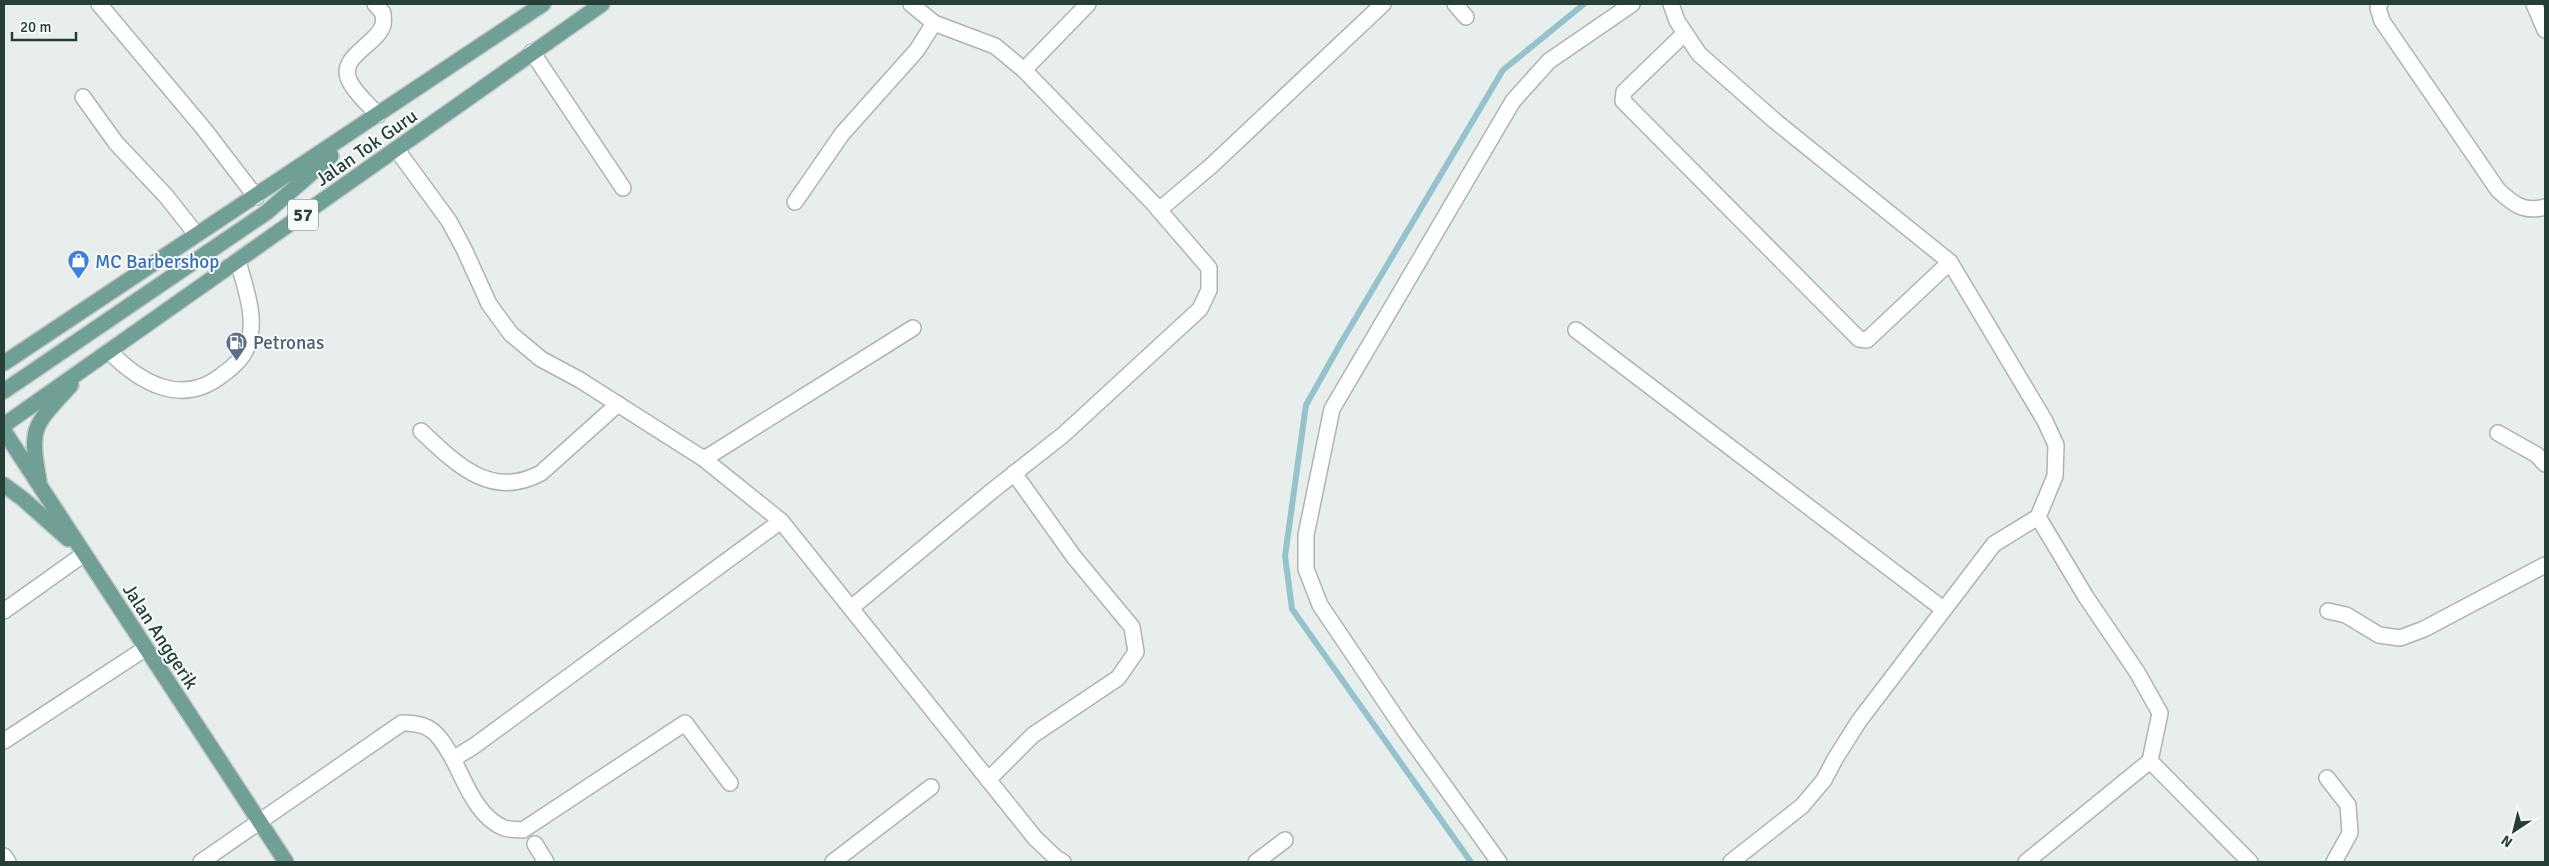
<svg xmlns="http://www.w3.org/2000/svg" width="2549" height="866" font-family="Signika,sans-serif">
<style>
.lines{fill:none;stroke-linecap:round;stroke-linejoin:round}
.stream{stroke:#95c3cd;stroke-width:6}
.minor-casing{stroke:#aab6b2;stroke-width:18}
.major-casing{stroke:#c3c9c8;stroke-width:18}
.minor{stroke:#fff;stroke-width:15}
.major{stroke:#709f95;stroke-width:15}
.labels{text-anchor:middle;stroke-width:4;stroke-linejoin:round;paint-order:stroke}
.shield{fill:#f7fbf9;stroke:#657773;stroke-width:1}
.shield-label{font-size:18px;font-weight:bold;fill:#273f39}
.street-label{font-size:19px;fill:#273f39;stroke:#f7fbf9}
.shop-label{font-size:19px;fill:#366cbe;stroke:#f7fbf9;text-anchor:start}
.service-label{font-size:19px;fill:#4e5e75;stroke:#f7fbf9;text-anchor:start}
</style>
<rect width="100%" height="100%" fill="#e7eeeb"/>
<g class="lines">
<polyline class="stream" points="1471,862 1292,609 1285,556 1306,405 1342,341 1503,70 1584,4"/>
<defs>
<g id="minor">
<polyline points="99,4 204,129 256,197"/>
<path d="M375 4 383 13C383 16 384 21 383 25 377 45 336 57 350 82 356 94 369 105 378 115"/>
<polyline points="1455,4 1466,17"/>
<polyline points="1671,4 1677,21 1699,54 1775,121 1950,262 2045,421 2056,445 2055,476 2038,517 1994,544 1859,721 1835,759 1824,780 1802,806 1731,862"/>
<path d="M2380 4 2378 8 2382 21 2498 190C2513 204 2524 213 2545 207"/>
<polyline points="2534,4 2545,30"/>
<polyline points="1685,33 1624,92 1623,101 1859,339 1867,340 1950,262"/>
<polyline points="532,52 623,188"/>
<polyline points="1024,70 1088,4"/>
<polyline points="83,97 116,143 166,196 196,234"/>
<polyline points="397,150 449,221 464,249 489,304 511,334 541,359 580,380 704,459 781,521 1035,838 1056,858 1063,862"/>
<polyline points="795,202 842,134 917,50 934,23"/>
<polyline points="1159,210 1211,166 1383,4"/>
<polyline points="1576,330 1943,609"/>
<path d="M109 351C140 383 182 407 222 375 232 368 243 358 247 347 258 319 245 288 238 261"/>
<path d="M421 431C456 464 491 500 541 473L618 404"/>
<polyline points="2498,433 2537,455 2545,464"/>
<polyline points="704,459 913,328"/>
<polyline points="851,608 992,491 1063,435 1200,309 1209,290 1209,268 1153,203 1024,70 995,46 934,23 911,4"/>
<polyline points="4,611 84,554"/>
<polyline points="2328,611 2346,615 2379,635 2400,638 2424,629 2545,565"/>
<polyline points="4,741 146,648"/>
<path d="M453 759C465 782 477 817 504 828 509 830 518 829 523 830L685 723 730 783"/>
<polyline points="2150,761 2250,862"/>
<polyline points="2327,778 2348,805 2350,833 2334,862"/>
<polyline points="988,780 1033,735 1118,678 1136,652 1132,627 1074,557 1014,473"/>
<polyline points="535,844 546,862"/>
<polyline points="4,856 8,862"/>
<path d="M201 862 402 723C432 722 439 735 453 759L474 746 781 521"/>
<polyline points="833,862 931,787"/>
<polyline points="1256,862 1285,840"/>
<polyline points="1499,862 1405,731 1320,605 1306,569 1306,535 1332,409 1513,101 1549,61 1632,4"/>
<polyline points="2026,862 2150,761 2160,713 2137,672 2086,597 2038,517"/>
</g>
<g id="major">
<polyline points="4,363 543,4"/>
<polyline points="4,391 267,212 331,156"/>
<polyline points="4,425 602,4"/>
<polyline points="4,431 286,862"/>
<path d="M39 481C29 425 34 426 71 385"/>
<polyline points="4,485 23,499 68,539"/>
</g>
</defs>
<use href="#minor" class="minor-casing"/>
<use href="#major" class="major-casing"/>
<use href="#minor" class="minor"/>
<use href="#major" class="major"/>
</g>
<defs>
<symbol id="shop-pin" viewBox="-11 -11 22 30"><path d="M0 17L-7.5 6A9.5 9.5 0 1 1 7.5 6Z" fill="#3f7fe0" stroke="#f7fbf9"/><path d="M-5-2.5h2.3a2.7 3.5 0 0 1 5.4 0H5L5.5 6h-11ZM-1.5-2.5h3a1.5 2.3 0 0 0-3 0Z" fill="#fff"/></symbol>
<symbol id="fuel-pin" viewBox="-11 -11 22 30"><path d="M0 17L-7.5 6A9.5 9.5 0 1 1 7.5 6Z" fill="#5c6f8a" stroke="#f7fbf9"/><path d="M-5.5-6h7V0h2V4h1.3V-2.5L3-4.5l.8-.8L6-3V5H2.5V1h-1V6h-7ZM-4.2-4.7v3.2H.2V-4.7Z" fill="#fff"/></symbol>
</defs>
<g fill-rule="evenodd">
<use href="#shop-pin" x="66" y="248" width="25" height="34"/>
<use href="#fuel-pin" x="224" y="330" width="25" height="34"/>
</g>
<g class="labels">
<rect class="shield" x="288" y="199.5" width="30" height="31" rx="4"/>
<g class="shield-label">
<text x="303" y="221">57</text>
</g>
<g class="street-label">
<text transform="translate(366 147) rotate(-35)" y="7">Jalan Tok Guru</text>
<text transform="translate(161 636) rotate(57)" y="7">Jalan Anggerik</text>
</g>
<g class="shop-label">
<text x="95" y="268">MC Barbershop</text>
</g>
<g class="service-label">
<text x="253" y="349">Petronas</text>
</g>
</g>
<rect width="2549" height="866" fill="none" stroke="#273f39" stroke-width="10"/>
<g transform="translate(2514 831) rotate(215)" stroke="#f7fbf9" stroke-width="4" paint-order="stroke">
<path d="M0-4L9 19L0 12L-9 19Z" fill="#273f39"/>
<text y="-8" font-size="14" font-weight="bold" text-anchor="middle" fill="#273f39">N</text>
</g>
<path d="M12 32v8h64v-8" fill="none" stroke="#273f39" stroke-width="2.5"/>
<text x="20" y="32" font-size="15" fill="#273f39" stroke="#f7fbf9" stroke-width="4" paint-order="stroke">20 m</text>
</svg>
